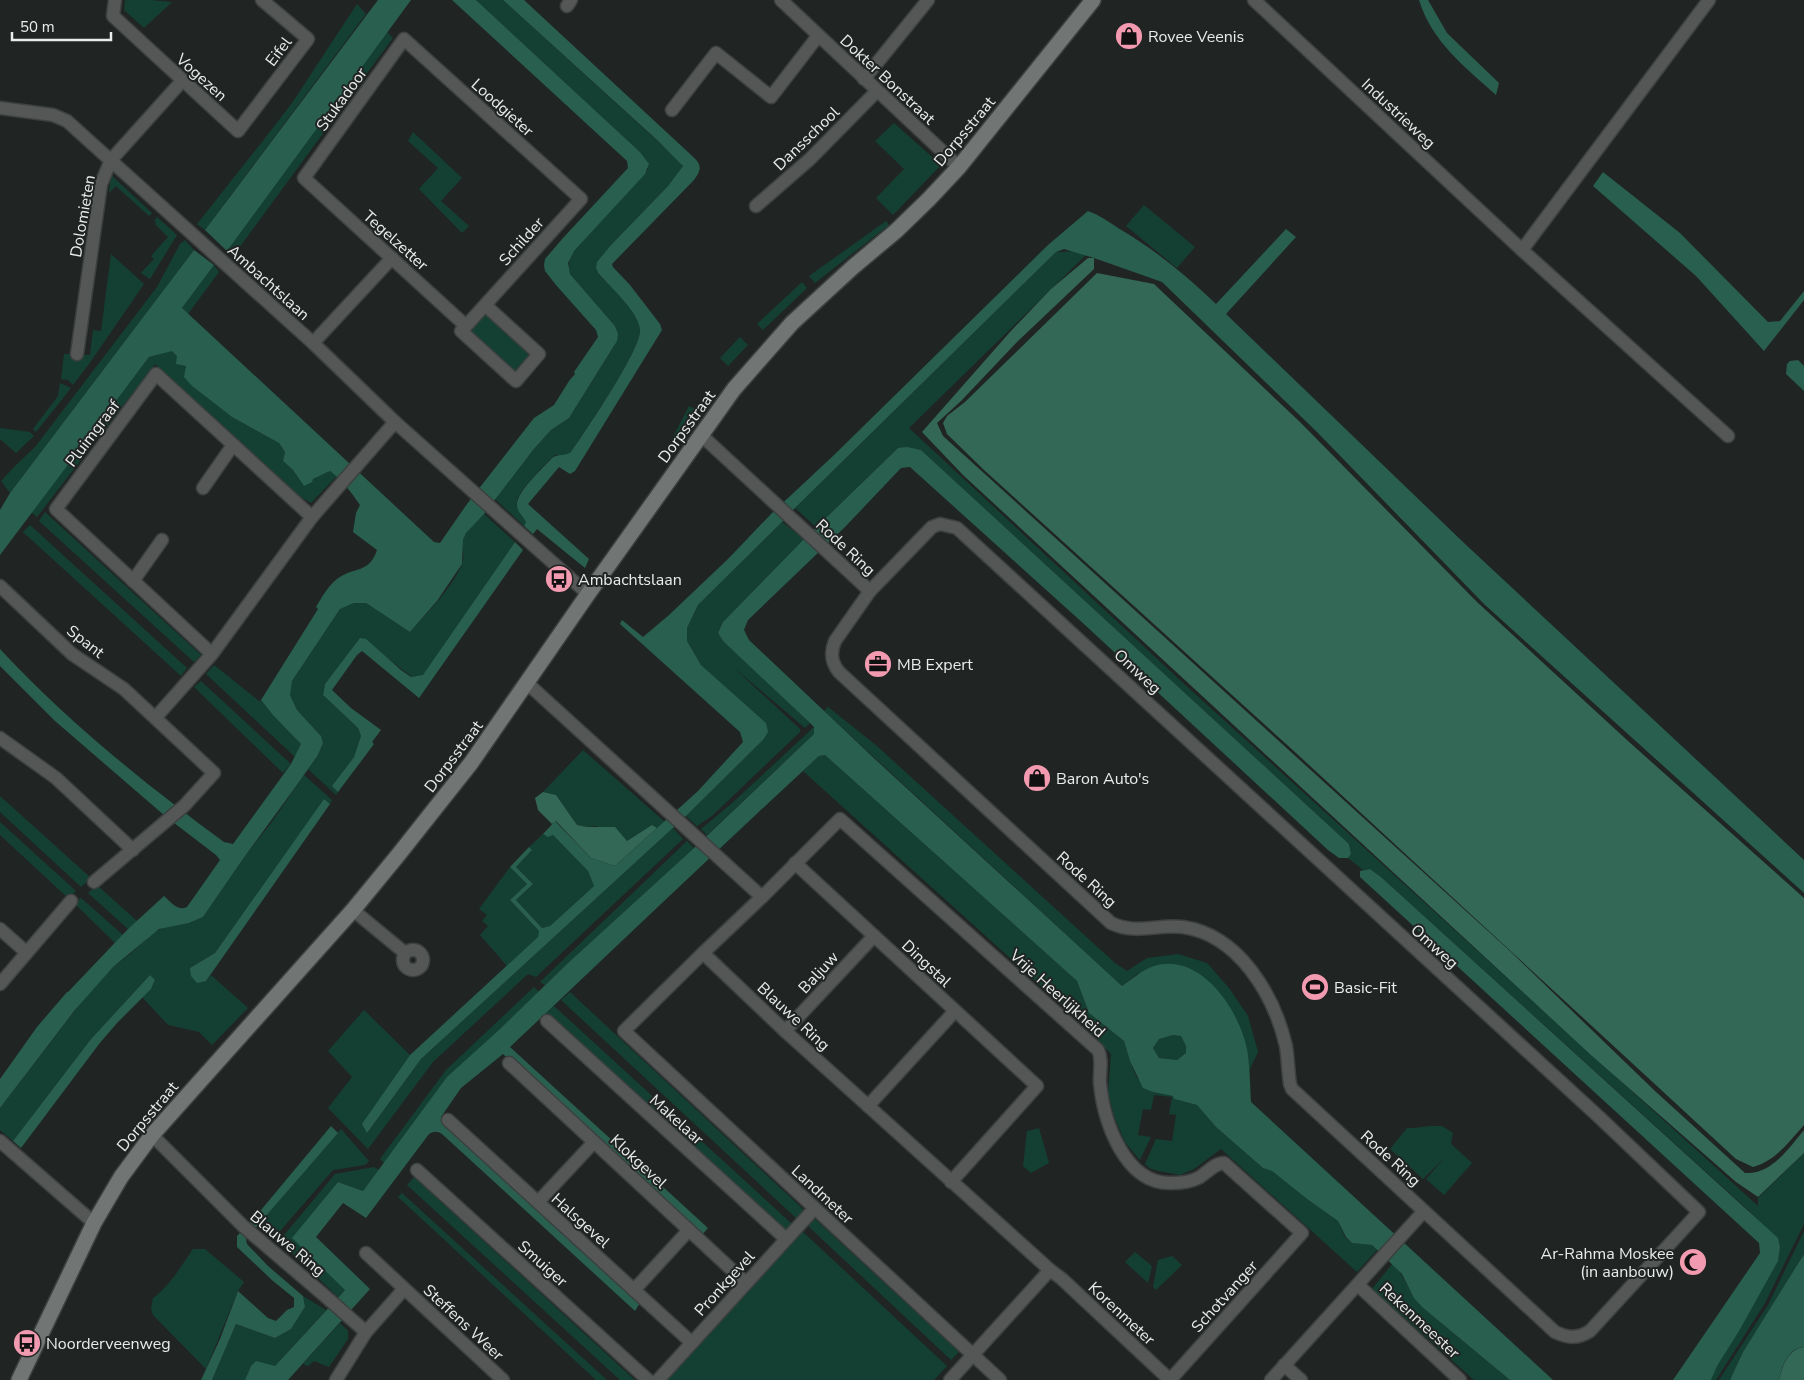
<svg xmlns="http://www.w3.org/2000/svg" width="1804" height="1380" font-family="'Nunito Sans',sans-serif">
<style>
.green{fill:#144033}
.forest{fill:#336857}
.water{fill:#295f4e;fill-rule:evenodd}
.lines{fill:none;stroke-linecap:round;stroke-linejoin:round}
.street-casing{stroke:#3c403f;stroke-width:15}
.secondary-casing{stroke:#3c403f;stroke-width:18}
.street{stroke:#555757;stroke-width:12}
.secondary{stroke:#717573;stroke-width:15}
.labels{text-anchor:middle;stroke-width:4;stroke-linejoin:round;paint-order:stroke}
.poi-label{font-size:16px;fill:#e9eceb;stroke:#202423;text-anchor:start}
.street-label{font-size:16px;fill:#e9eceb;stroke:#202423}
</style>
<rect width="100%" height="100%" fill="#202423"/>
<g class="green">
<polygon points="125,0 150,0 172,2 144,28 124,10"/>
<path d="M476 0H503L675 157 683 166 668 186 611 245 599 275C612 288 637 310 640 329 643 347 584 432 571 452L567 455H555C547 462 518 491 517 501 516 510 523 515 526 522L524 526 495 499 533 450 551 430 569 418 614 346 618 335 615 326 570 274C567 265 569 259 574 251L648 169 640 152Z"/>
<polygon points="357,4 366,14 205,230 197,224 262,142 292,103"/>
<polygon points="387,32 393,38 233,256 227,251"/>
<polygon points="894,123 941,165 893,215 876,198 904,169 875,141"/>
<polygon points="413,132 462,178 441,201 469,226 462,233 419,189 438,168 408,141"/>
<polygon points="111,175 152,213 149,216 116,186 109,193"/>
<polygon points="1144,205 1195,247 1177,268 1126,226"/>
<polygon points="157,217 177,235 150,279 141,273 154,259 151,256 168,237 155,224 156,222 154,221"/>
<polygon points="886,221 889,225 815,283 809,276"/>
<polygon points="185,240 194,250 10,493 1,481 15,466 35,447 157,287 180,244"/>
<polygon points="1077,251 1086,255 909,428 1181,681 1758,1206 1758,1198 1804,1153 1804,1224 1765,1303 1716,1380 1711,1380 1716,1366 1778,1261 1780,1247 1778,1238 1769,1232 1748,1210 1381,877 1370,869 1363,870 1348,858 1351,854 1349,844 921,450 898,448 816,527 795,508 1056,252"/>
<polygon points="111,254 144,284 89,364 73,385 68,380 61,379 64,354 90,355 93,330 101,331"/>
<polygon points="214,265 219,272 188,314 182,308"/>
<polygon points="802,282 807,288 763,330 757,324"/>
<polygon points="485,313 530,355 514,372 469,330"/>
<polygon points="740,337 748,345 728,366 720,358"/>
<polygon points="172,350 186,366 192,386 232,417 279,443 285,452 283,461 293,470 304,486 313,479 330,471 337,476 311,503 301,497 155,364 37,517 31,512 149,357"/>
<polygon points="60,383 71,388 36,432 33,429 58,396"/>
<polygon points="689,406 697,410 675,443 671,441"/>
<polygon points="0,428 30,432 34,436 16,453 0,439"/>
<polygon points="45,512 201,655 194,662 39,521"/>
<path d="M484 514 515 542 423 676 412 677 361 638 325 684 323 695 358 728 361 736 354 757 332 786 338 792 336 795 308 769 318 755 323 743 321 736 297 710 290 695V688L292 681 340 609 354 603H366L410 632C427 613 453 587 462 564 465 557 462 548 463 541 465 530 476 521 484 514Z"/>
<polygon points="782,522 804,539 723,622 718,633 725,642 810,723 805,728 732,666 800,729 800,732 712,816 697,826 686,816 763,740 765,723 701,665 687,641 687,628 698,605"/>
<polygon points="30,525 187,668 181,676 23,532"/>
<path d="M214 665 259 701 261 700C273 716 289 728 301 744L295 757 206 674Z"/>
<polygon points="201,681 291,764 283,773 194,687"/>
<polygon points="828,707 877,746 1115,963 1127,971 1147,958 1178,954 1207,963 1229,988 1248,1016 1258,1052 1249,1071 1246,1048 1137,974 1122,986 824,711"/>
<polygon points="814,727 814,734 707,835 701,829 731,804"/>
<polygon points="583,750 665,822 657,828 652,825 627,841 596,826 587,827 577,825 556,795 543,792"/>
<polygon points="825,755 1077,981 1089,1013 1124,1041 1130,1061 1137,1078 1153,1092 1174,1096 1174,1099 1197,1105 1216,1127 1263,1168 1272,1171 1307,1199 1338,1221 1345,1237 1352,1243 1372,1245 1377,1250 1357,1272 1221,1149 1194,1169 1180,1175 1158,1171 1149,1168 1145,1164 1156,1139 1172,1141 1176,1115 1169,1114 1172,1097 1154,1095 1151,1110 1143,1109 1138,1135 1151,1137 1140,1160 1138,1158 1125,1142 1115,1119 1108,1093 1111,1054 1074,1016 803,771 819,756"/>
<polygon points="304,775 332,800 330,804 324,800 215,953 190,968 206,981 211,975 248,1008 212,1045 199,1032 168,1025 142,997 151,989 155,981 150,975 91,1039 13,1141 0,1130 0,1108 77,1008 100,980 113,967 130,954 154,932 167,926 189,923 203,917 245,856 271,823"/>
<polygon points="0,796 91,878 81,887 0,812"/>
<polygon points="0,822 76,891 68,898 0,835"/>
<polygon points="673,828 683,839 536,977 528,974 433,1062 368,1149 328,1108 352,1077 328,1051 364,1010 410,1055 363,1124 367,1133 421,1059"/>
<polygon points="543,834 548,836 553,835 588,871 594,886 550,926 542,928 516,900 533,884 516,867 532,850 529,847"/>
<polygon points="687,841 694,848 568,963 545,985 540,982"/>
<polygon points="510,867 527,884 510,900 539,931 539,937 507,966 480,935 488,926 482,921 487,915 479,909"/>
<polygon points="97,885 137,921 128,929 88,893"/>
<polygon points="81,898 123,935 115,943 74,903"/>
<path d="M534 987 539 992C484 1045 430 1102 384 1163L380 1159 446 1070Z"/>
<polygon points="570,992 804,1210 796,1218 561,1000"/>
<polygon points="554,1006 792,1224 785,1232 545,1014"/>
<polygon points="1173,1035 1181,1036 1186,1046 1186,1053 1177,1060 1159,1058 1153,1048 1159,1039"/>
<polygon points="1429,1126 1442,1126 1453,1133 1451,1144 1472,1163 1444,1195 1426,1179 1445,1157 1423,1179 1390,1149 1407,1128 1414,1128"/>
<polygon points="1039,1128 1049,1163 1031,1173 1023,1166 1027,1131"/>
<polygon points="341,1129 369,1161 365,1165 333,1170 275,1237 259,1224"/>
<polygon points="374,1167 379,1170 363,1191 338,1182 293,1238 346,1289 338,1297 279,1241 335,1174"/>
<polygon points="414,1177 635,1380 620,1380 407,1185"/>
<polygon points="402,1193 607,1380 596,1380 398,1197"/>
<polygon points="815,1219 959,1352 951,1360 808,1226"/>
<polygon points="802,1231 947,1366 934,1380 667,1380"/>
<polygon points="1804,1231 1804,1254 1743,1352 1730,1380 1719,1380 1768,1305"/>
<path d="M193 1249H205L244 1282 238 1291 206 1369 153 1315 151 1309 153 1298C170 1286 181 1266 193 1249Z"/>
<polygon points="1135,1252 1152,1266 1148,1283 1125,1262"/>
<polygon points="1172,1256 1182,1265 1156,1290 1153,1287 1158,1260"/>
<path d="M1393 1263C1405 1277 1410 1294 1422 1307L1510 1380H1474L1372 1289Z"/>
<polygon points="303,1296 326,1310 275,1366 251,1366 245,1380 212,1380 236,1324 275,1338 291,1329 305,1307"/>
<polygon points="340,1323 348,1331 348,1339 329,1367 314,1361 308,1366 303,1364"/>
</g>
<g class="forest">
<path d="M1088 258H1094V269L1017 342 961 401 937 423 943 436 1510 951 1655 1091 1745 1173C1771 1175 1789 1148 1804 1130V1153L1758 1197 1736 1182 1591 1055 963 475 922 432 1010 332 1051 289Z"/>
<path d="M1097 273 1154 284 1300 422 1477 602 1628 741 1804 898V1125C1788 1143 1776 1160 1753 1167L1736 1159 1296 753 984 470 947 434 943 423 947 416 965 402Z"/>
<polygon points="543,792 556,795 577,825 587,827 615,827 627,841 652,825 657,828 615,866 591,858 556,821 552,824 538,810 535,798"/>
<path d="M1804 1347V1380H1779C1782 1366 1788 1349 1804 1347Z"/>
</g>
<g class="water">
<polygon points="378,0 411,0 227,251 205,230"/>
<path d="M452 0H476L640 152 649 164 645 174 574 251 568 263 570 274 615 326 618 334 617 341 569 418 551 430 533 450 484 514 466 533 463 540 462 564 437 601 410 632 366 603H354L340 609 292 681 290 695 297 710 321 736 323 743 318 755 294 789 245 856 203 917 189 923 159 929 113 967 75 1010 0 1108V1079L37 1027 67 992H68L128 929 164 896C171 902 178 912 187 907L220 860 216 855 165 816 55 721 0 666V649C67 721 145 784 224 842L233 844 291 764 301 744 273 715 261 700 318 609 316 607C322 597 328 586 337 579 355 566 369 574 377 550L353 532 356 513 360 505C351 492 343 481 330 471L313 479 312 482 304 486 293 470 283 461 285 452 279 443 232 417 192 386 184 377 186 366 176 364 177 356 172 351 149 357 0 555V510L10 493 194 250 214 265 182 308 434 542 440 543 467 504 534 418 554 405 569 381 575 374 574 372 598 337 596 330 556 285 545 271 544 265 545 259 563 238 628 168 627 161Z"/>
<path d="M503 0H524L689 153C700 163 704 167 694 180L612 264 613 267 630 285 660 324 662 330 575 471 570 474 559 467 528 504 589 559 585 568 537 529 533 534 524 526 526 522C523 516 517 512 517 505 516 492 543 468 552 458 558 453 565 457 571 452 584 433 643 347 640 329 637 310 611 288 599 274L596 268 597 262 611 245 668 186 683 166 657 140Z"/>
<path d="M1419 0H1428L1447 33 1499 83 1496 95C1465 67 1432 42 1419 0Z"/>
<polygon points="1603,172 1680,233 1768,322 1780,321 1804,291 1804,300 1764,351 1696,276 1593,186"/>
<path d="M1088 211C1099 215 1108 221 1118 228 1154 249 1186 275 1216 304L1286 229 1296 237 1226 314 1463 542 1804 860V893L1484 604 1317 432 1162 282 1094 258 1064 249 1056 252 795 508 782 522 698 605 687 628V641L701 665 766 723 768 732 763 740 686 816 421 1059 367 1133 362 1124 410 1055 538 937 539 931 510 900 527 884 510 867 529 847 532 850 516 867 533 884 516 900 542 928 550 926 594 886 588 871 553 835 548 837 543 834 555 821 591 858 615 866 698 791 743 742 740 732 620 624 622 620 643 637 669 615 729 558 772 513 834 455 1048 245Z"/>
<polygon points="1798,360 1804,366 1804,391 1786,374 1787,364 1790,361"/>
<path d="M907 447 921 450 1349 844 1351 854 1348 858H1339L1328 850 1085 625 910 467 901 468 845 527 748 620 744 630 749 640 876 760 1122 986C1132 979 1142 970 1154 966 1201 952 1239 1010 1247 1049 1250 1066 1250 1085 1251 1102L1553 1380H1510L1422 1307 1414 1298 1402 1274 1372 1245 1352 1243 1346 1237 1338 1221 1307 1199 1272 1171 1263 1168 1216 1127 1197 1105 1174 1099 1173 1096 1153 1092 1143 1088 1130 1061 1124 1041 1089 1013 1077 981 825 755 819 756C715 852 612 951 510 1047L708 1228 703 1234 503 1054 461 1088 441 1117 442 1122 640 1303 635 1311 442 1134C437 1131 434 1131 429 1134L366 1218 343 1203 316 1237 370 1289 288 1380H245L251 1366 256 1361 275 1366 345 1290 292 1238 338 1182 363 1191 447 1077 499 1030 568 963 694 848 814 734V727L810 723 724 642 718 633 723 622 804 539 898 448ZM1173 1035 1181 1036 1186 1046V1053L1177 1060 1159 1058 1153 1048 1159 1039Z"/>
<polygon points="515,542 523,550 419,698 362,651 357,655 332,690 351,708 381,730 372,742 374,744 338,792 332,786 354,757 361,736 358,728 323,695 325,684 360,638 366,639 401,670 411,677 423,675"/>
<polygon points="324,799 330,804 206,981 197,983 191,976 190,968 215,953"/>
<polygon points="1370,869 1381,877 1778,1238 1780,1247 1778,1261 1739,1331 1717,1366 1711,1380 1673,1380 1760,1253 1759,1243 1360,877 1360,871"/>
<polygon points="150,975 155,980 151,989 117,1023 99,1044 21,1148 13,1141 91,1039"/>
<polygon points="331,1126 338,1133 246,1239 247,1244 268,1266 303,1296 305,1307 291,1329 275,1338 236,1324 212,1380 201,1380 220,1339 238,1291 268,1318 276,1321 287,1310 294,1307 294,1298 273,1281 237,1247 237,1236 256,1216"/>
<path d="M1804 1254V1347C1788 1348 1782 1366 1779 1380H1730L1743 1352Z"/>
</g>
<g class="lines">
<defs>
<g id="street">
<polyline points="115,0 113,16 238,131 308,39 262,0"/>
<polyline points="781,0 959,167"/>
<polyline points="1254,0 1522,250 1728,436"/>
<polyline points="567,6 571,0"/>
<polyline points="864,79 928,0"/>
<polyline points="0,108 53,115 67,121 313,343 395,422 588,594"/>
<polyline points="672,110 716,53 771,97 818,36"/>
<polyline points="756,206 810,159 877,91"/>
<polyline points="1522,250 1709,0"/>
<polyline points="466,326 485,305 539,354 516,381 461,331 466,326 304,178 404,39 581,199 485,305"/>
<polyline points="313,343 392,258"/>
<polyline points="77,354 101,184 111,160 182,81"/>
<path d="M700 434 870 591 835 641C830 653 831 662 839 672L1111 923C1136 935 1157 924 1183 927 1239 935 1274 995 1286 1046 1288 1058 1288 1071 1290 1084L1292 1089 1424 1211 1271 1380"/>
<polyline points="203,488 233,445"/>
<polyline points="133,581 162,540"/>
<polyline points="0,586 72,654 124,689 214,773 184,806 94,882"/>
<path d="M870 591 932 527 940 524 957 528 1599 1117 1699 1212 1590 1331C1577 1339 1568 1338 1555 1332L1424 1211"/>
<polyline points="212,654 56,509 156,374 312,517"/>
<polyline points="527,683 762,897 703,953 785,1031 1050,1270 950,1380"/>
<polyline points="156,717 212,654 312,517 395,422"/>
<polyline points="0,738 56,778 133,850"/>
<polyline points="795,863 1037,1086 951,1182"/>
<path d="M762 897 840 819 1098 1050C1103 1060 1099 1074 1100 1084 1104 1122 1125 1185 1172 1183 1180 1183 1190 1182 1198 1178 1206 1174 1214 1163 1224 1163L1302 1233 1170 1380"/>
<polyline points="353,910 405,953"/>
<polyline points="0,929 26,952"/>
<circle cx="413" cy="960" r="10"/>
<polyline points="703,953 624,1031 1000,1380"/>
<polyline points="0,984 71,901"/>
<polyline points="547,1021 786,1239"/>
<polyline points="785,1031 874,936"/>
<polyline points="509,1063 746,1283"/>
<polyline points="868,1106 955,1011"/>
<polyline points="448,1120 692,1343"/>
<polyline points="152,1135 243,1226 325,1296 366,1332 336,1380"/>
<polyline points="0,1141 94,1223"/>
<polyline points="417,1170 648,1380"/>
<polyline points="538,1202 594,1142"/>
<polyline points="366,1253 503,1380"/>
<polyline points="1050,1270 1062,1279 1170,1380"/>
<polyline points="1358,1285 1460,1380"/>
<polyline points="634,1290 689,1230"/>
<polyline points="366,1332 404,1289"/>
<polyline points="1284,1365 1301,1380"/>
<polyline points="658,1380 814,1209"/>
</g>
<polyline id="secondary" points="19,1380 94,1223 121,1177 152,1135 353,910 399,854 471,763 588,594 734,389 792,323 853,267 896,231 929,199 959,167 1093,0"/>
</defs>
<use href="#street" class="street-casing"/>
<use href="#secondary" class="secondary-casing"/>
<use href="#street" class="street"/>
<use href="#secondary" class="secondary"/>
</g>
<defs>
<symbol id="shop-disc" viewBox="-11 -11 22 22"><circle r="9.5" fill="#f29aaf" stroke="#202423"/><path d="M-5-2.5h2.3a2.7 3.5 0 0 1 5.4 0H5L5.5 6h-11ZM-1.5-2.5h3a1.5 2.3 0 0 0-3 0Z" fill="#111"/></symbol>
<symbol id="bus-disc" viewBox="-11 -11 22 22"><circle r="9.5" fill="#f29aaf" stroke="#202423"/><path d="M-5-6H5V4H4V6H2V4H-2V6H-4V4H-5ZM-3.5-4V0h7V-4ZM-3.5 1.2v1.5H-2V1.2ZM2 1.2v1.5H3.5V1.2Z" fill="#111"/></symbol>
<symbol id="office-disc" viewBox="-11 -11 22 22"><circle r="9.5" fill="#f29aaf" stroke="#202423"/><path d="M-6-3h4V-5.5h4V-3h4V5H-6ZM-1-4.5V-3h2v-1.5ZM-6 0V1H6V0Z" fill="#111"/></symbol>
<symbol id="stadium-disc" viewBox="-11 -11 22 22"><circle r="9.5" fill="#f29aaf" stroke="#202423"/><path d="M0-5a6.5 5 0 1 0 0 10a6.5 5 0 1 0 0-10ZM-3.5-1.8h7v3.6h-7Z" fill="#111"/></symbol>
<symbol id="mosque-disc" viewBox="-11 -11 22 22"><circle r="9.5" fill="#f29aaf" stroke="#202423"/><path d="M3.5-4.9A6 6 0 1 0 3.5 4.9A5 5 0 1 1 3.5-4.9Z" fill="#111"/></symbol>
</defs>
<g fill-rule="evenodd">
<use href="#shop-disc" x="1113" y="20" width="32" height="32"/>
<use href="#bus-disc" x="543" y="563" width="32" height="32"/>
<use href="#office-disc" x="862" y="648" width="32" height="32"/>
<use href="#shop-disc" x="1021" y="762" width="32" height="32"/>
<use href="#stadium-disc" x="1299" y="971" width="32" height="32"/>
<use href="#mosque-disc" x="1677" y="1246" width="32" height="32"/>
<use href="#bus-disc" x="11" y="1327" width="32" height="32"/>
</g>
<g class="labels">
<g class="poi-label">
<text x="1148" y="42">Rovee Veenis</text>
<text x="578" y="585">Ambachtslaan</text>
<text x="897" y="670">MB Expert</text>
<text x="1056" y="784">Baron Auto's</text>
<text x="1334" y="993">Basic-Fit</text>
<text x="1674" y="1259" text-anchor="end">Ar-Rahma Moskee<tspan x="1674" dy="18">(in aanbouw)</tspan></text>
<text x="46" y="1349">Noorderveenweg</text>
</g>
<g class="street-label">
<text transform="translate(278 51) rotate(-53)" y="6">Eifel</text>
<text transform="translate(202 77) rotate(42)" y="6">Vogezen</text>
<text transform="translate(888 79) rotate(43)" y="6">Dokter Bonstraat</text>
<text transform="translate(341 99) rotate(-54)" y="6">Stukadoor</text>
<text transform="translate(503 107) rotate(42)" y="6">Loodgieter</text>
<text transform="translate(1399 113) rotate(43)" y="6">Industrieweg</text>
<text transform="translate(964 131) rotate(-50)" y="6">Dorpsstraat</text>
<text transform="translate(806 138) rotate(-44)" y="6">Dansschool</text>
<text transform="translate(82 216) rotate(-80)" y="6">Dolomieten</text>
<text transform="translate(396 240) rotate(42)" y="6">Tegelzetter</text>
<text transform="translate(521 241) rotate(-48)" y="6">Schilder</text>
<text transform="translate(269 282) rotate(42)" y="6">Ambachtslaan</text>
<text transform="translate(686 426) rotate(-54)" y="6">Dorpsstraat</text>
<text transform="translate(92 433) rotate(-53)" y="6">Pluimgraaf</text>
<text transform="translate(846 547) rotate(43)" y="6">Rode Ring</text>
<text transform="translate(86 641) rotate(38)" y="6">Spant</text>
<text transform="translate(1138 671) rotate(43)" y="6">Omweg</text>
<text transform="translate(453 756) rotate(-53)" y="6">Dorpsstraat</text>
<text transform="translate(1087 879) rotate(42)" y="6">Rode Ring</text>
<text transform="translate(1435 946) rotate(42)" y="6">Omweg</text>
<text transform="translate(927 963) rotate(43)" y="6">Dingstal</text>
<text transform="translate(818 972) rotate(-47)" y="6">Baljuw</text>
<text transform="translate(1058 993) rotate(42)" y="6">Vrije Heerlijkheid</text>
<text transform="translate(794 1016) rotate(43)" y="6">Blauwe Ring</text>
<text transform="translate(147 1116) rotate(-50)" y="6">Dorpsstraat</text>
<text transform="translate(677 1119) rotate(42)" y="6">Makelaar</text>
<text transform="translate(1391 1158) rotate(42)" y="6">Rode Ring</text>
<text transform="translate(639 1161) rotate(43)" y="6">Klokgevel</text>
<text transform="translate(823 1194) rotate(43)" y="6">Landmeter</text>
<text transform="translate(581 1220) rotate(42)" y="6">Halsgevel</text>
<text transform="translate(288 1243) rotate(40)" y="6">Blauwe Ring</text>
<text transform="translate(543 1263) rotate(42)" y="6">Smuiger</text>
<text transform="translate(724 1283) rotate(-48)" y="6">Pronkgevel</text>
<text transform="translate(1224 1296) rotate(-48)" y="6">Schotvanger</text>
<text transform="translate(1122 1313) rotate(43)" y="6">Korenmeter</text>
<text transform="translate(1420 1320) rotate(43)" y="6">Rekenmeester</text>
<text transform="translate(464 1322) rotate(43)" y="6">Steffens Weer</text>
</g>
</g>
<path d="M12 32v8h99v-8" fill="none" stroke="#e9eceb" stroke-width="2.5"/>
<text x="20" y="32" font-size="15" fill="#e9eceb" stroke="#202423" stroke-width="4" paint-order="stroke">50 m</text>
</svg>
